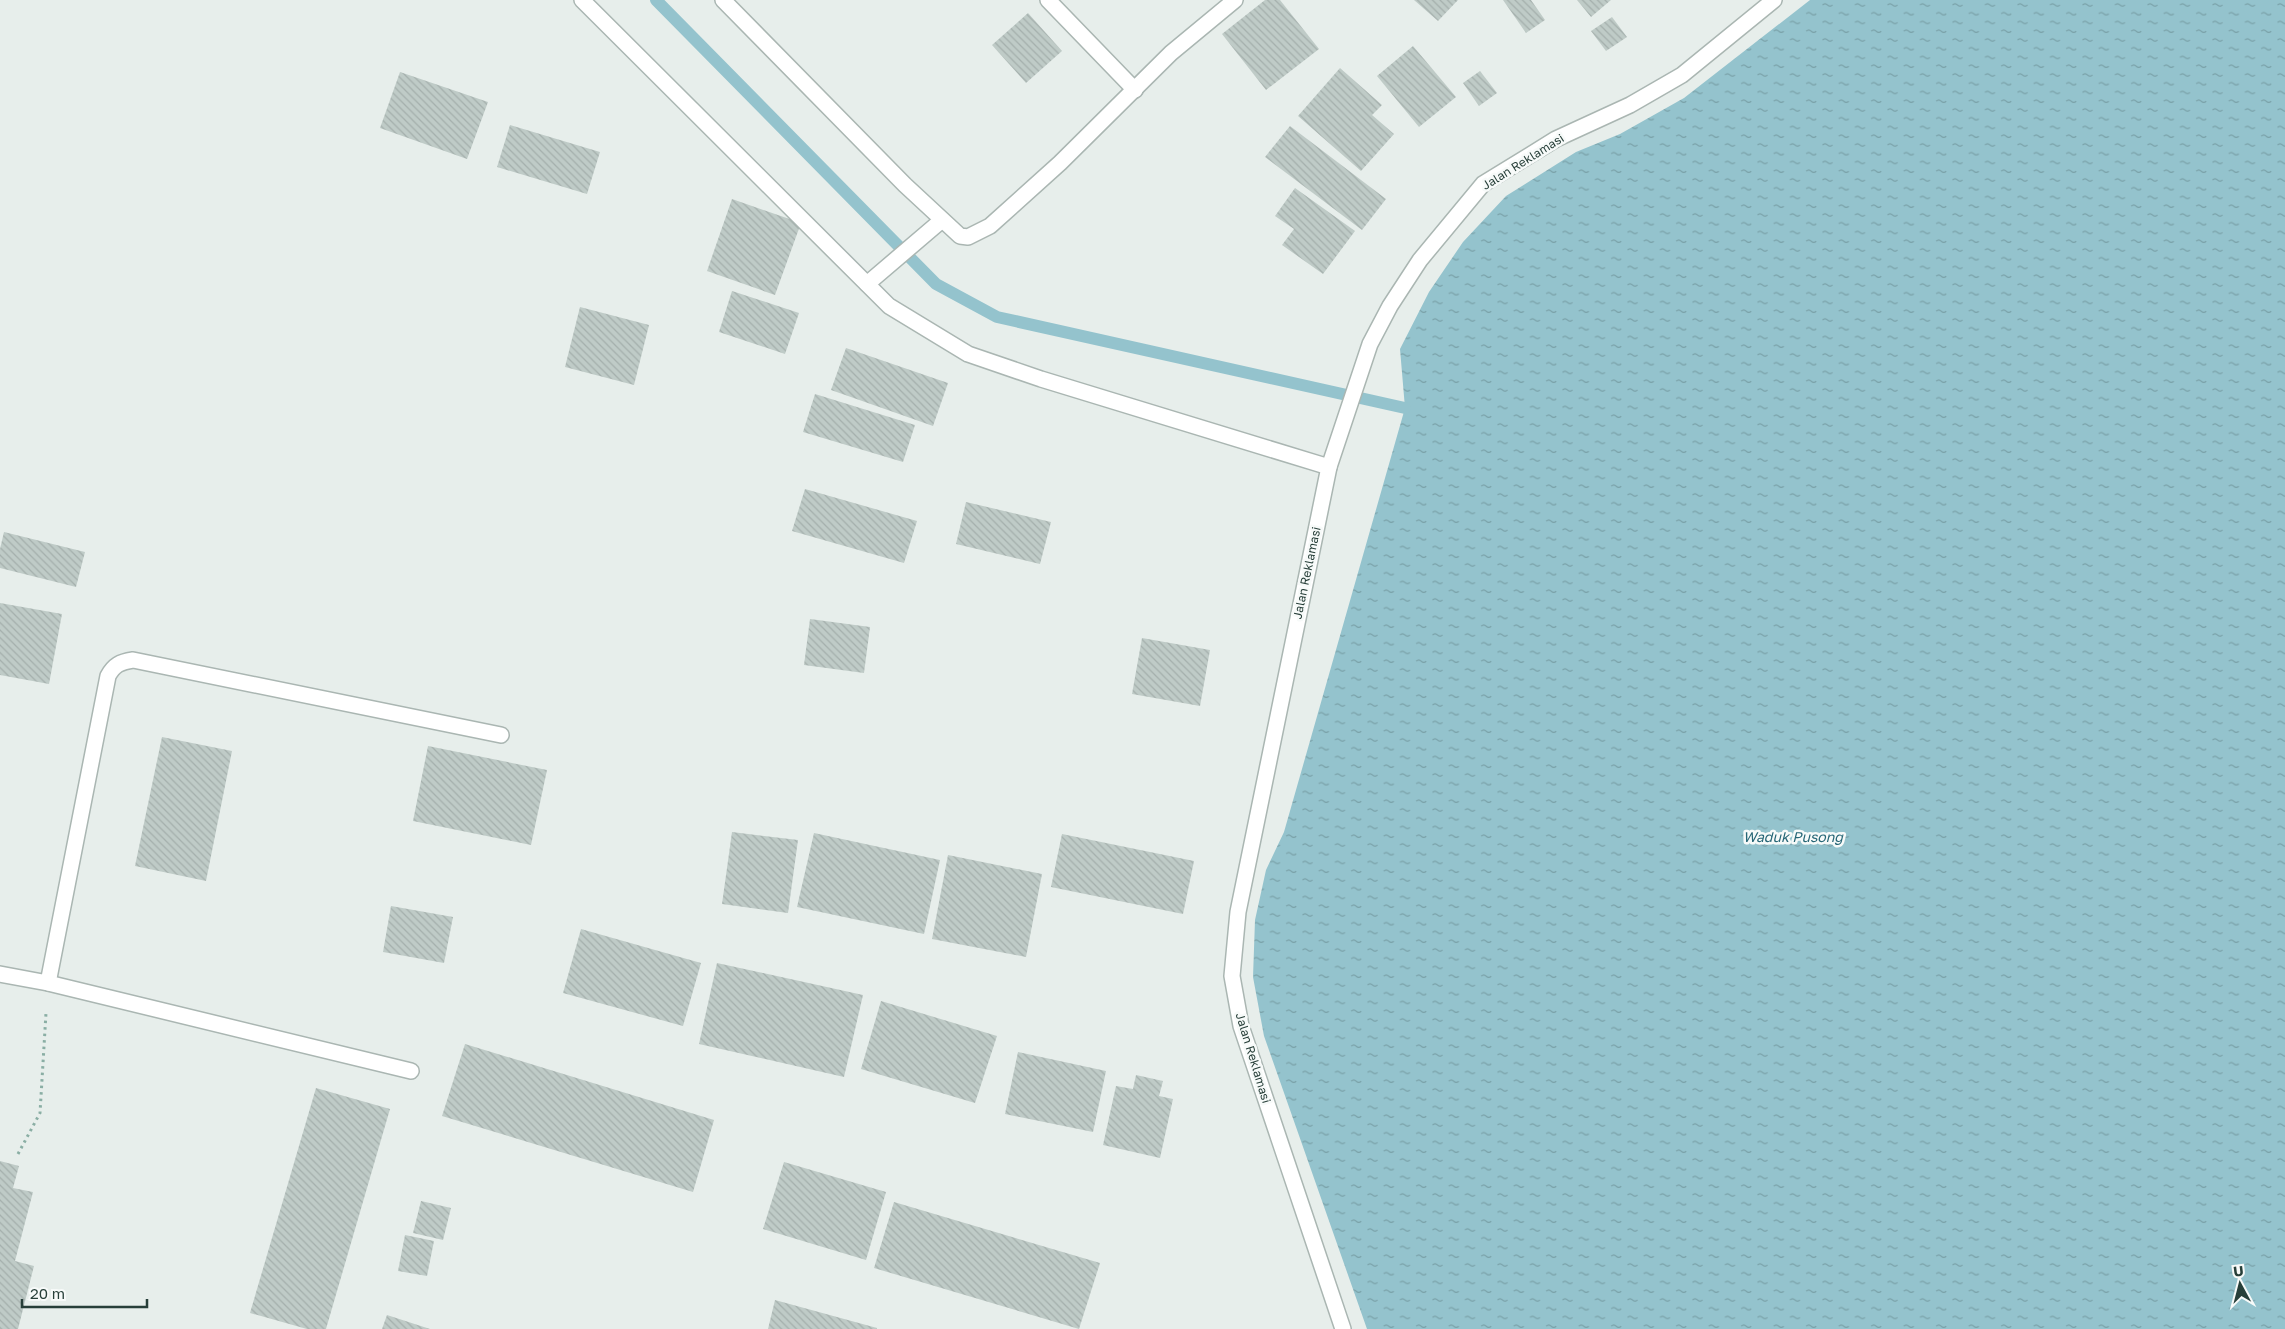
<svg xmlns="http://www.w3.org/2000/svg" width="2285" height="1329" font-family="'Golos Text',sans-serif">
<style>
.water{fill:url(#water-ripples)}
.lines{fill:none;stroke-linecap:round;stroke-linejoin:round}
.stream{stroke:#94c3cd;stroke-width:12}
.building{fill:url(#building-back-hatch)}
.service-casing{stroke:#aab6b2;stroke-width:18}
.minor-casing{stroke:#aab6b2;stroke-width:18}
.path{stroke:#8aaea4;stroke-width:3;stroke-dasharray:2.5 4;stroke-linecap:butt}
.service{stroke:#fff;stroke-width:15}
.minor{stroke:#fff;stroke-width:15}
.labels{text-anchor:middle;stroke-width:5;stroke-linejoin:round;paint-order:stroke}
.street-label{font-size:12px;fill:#273f39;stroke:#f7faf9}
.water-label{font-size:14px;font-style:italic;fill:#266676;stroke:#f7faf9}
</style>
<defs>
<pattern id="water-ripples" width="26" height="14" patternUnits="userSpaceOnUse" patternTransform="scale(1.25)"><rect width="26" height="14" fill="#94c3cd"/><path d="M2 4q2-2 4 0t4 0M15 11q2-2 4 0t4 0" fill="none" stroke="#79a0a7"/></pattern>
<pattern id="building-back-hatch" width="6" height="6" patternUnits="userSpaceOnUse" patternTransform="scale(1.25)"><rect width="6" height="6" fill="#bfcbc7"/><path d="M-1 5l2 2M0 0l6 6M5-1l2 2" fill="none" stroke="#a4afac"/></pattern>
</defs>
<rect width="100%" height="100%" fill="#e7eeeb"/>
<polygon class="water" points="1810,0 2285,0 2285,1329 1367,1329 1264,1036 1253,977 1255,920 1266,870 1284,832 1405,408 1400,349 1429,292 1463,242 1506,196 1576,152 1620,134 1684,98"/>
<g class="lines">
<polyline class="stream" points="656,0 936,284 997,317 1405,408"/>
</g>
<g class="building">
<polygon points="1265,0 1280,0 1319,49 1266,90 1222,34"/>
<polygon points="1414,0 1458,0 1438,21"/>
<polygon points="1503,0 1531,0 1545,20 1526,33"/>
<polygon points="1577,0 1611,0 1591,17"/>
<polygon points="1028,13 1062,51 1026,83 992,45"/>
<polygon points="1612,17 1627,37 1606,51 1591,31"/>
<polygon points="1413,46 1456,97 1419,127 1377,76"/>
<polygon points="1340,68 1382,105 1372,115 1394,134 1361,171 1298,116"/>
<polygon points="1480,71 1497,93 1479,106 1463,83"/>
<polygon points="400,72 488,102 467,159 380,128"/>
<polygon points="510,125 600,152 587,194 497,167"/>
<polygon points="1290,126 1386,199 1362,230 1265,157"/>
<polygon points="1295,188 1355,231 1323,274 1282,245 1294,229 1275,216"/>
<polygon points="732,199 801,223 775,295 707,271"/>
<polygon points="732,291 799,313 785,354 719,332"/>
<polygon points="580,307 649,325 634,385 565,367"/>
<polygon points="846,348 948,383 933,426 831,390"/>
<polygon points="815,394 915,425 903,462 803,432"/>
<polygon points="805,489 917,521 904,563 792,531"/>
<polygon points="966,502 1051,522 1040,564 956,544"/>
<polygon points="4,532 85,552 76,587 0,568 0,549"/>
<polygon points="0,603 62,614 49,684 0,675"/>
<polygon points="810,619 870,627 864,673 804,665"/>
<polygon points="1142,638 1210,650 1200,706 1132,694"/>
<polygon points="162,737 232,751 206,881 135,866"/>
<polygon points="428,746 547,770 531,845 413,821"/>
<polygon points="732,832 798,840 788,913 722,904"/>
<polygon points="814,833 940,860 924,934 797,907"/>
<polygon points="1062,834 1194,861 1183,914 1051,887"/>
<polygon points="948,855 1042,874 1026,957 932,939"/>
<polygon points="391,906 453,917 444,963 383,952"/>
<polygon points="581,929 701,963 683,1026 563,993"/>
<polygon points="717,963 863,995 844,1077 699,1044"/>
<polygon points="881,1001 997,1036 975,1103 861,1069"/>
<polygon points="465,1044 714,1120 693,1192 442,1116"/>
<polygon points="1018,1052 1106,1071 1093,1132 1005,1114"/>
<polygon points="1136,1075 1163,1081 1159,1096 1173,1099 1160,1158 1103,1145 1116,1086 1133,1089"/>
<polygon points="316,1088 390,1109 326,1329 307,1329 250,1313"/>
<polygon points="0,1161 19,1166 13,1188 33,1192 15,1261 34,1266 18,1329 0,1329"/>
<polygon points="784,1162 886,1192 866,1260 763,1229"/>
<polygon points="421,1201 451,1208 443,1240 413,1233"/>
<polygon points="894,1202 1100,1263 1079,1329 874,1268"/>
<polygon points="405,1235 434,1241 427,1276 398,1271"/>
<polygon points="775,1300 877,1328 877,1329 768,1329"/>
<polygon points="387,1315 430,1329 382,1329"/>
</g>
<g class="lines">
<defs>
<g id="service">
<polyline points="1048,0 1135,90"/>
<polyline points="0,974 48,983 411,1071"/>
<path d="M48 983 108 676C114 665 120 662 133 660L501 735"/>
</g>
<g id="minor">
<polyline points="582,0 889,306 968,354 1041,379 1329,467"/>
<polyline points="723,0 905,185 960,236 968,237 990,226 1060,163 1171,53 1235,0"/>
<polyline points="867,284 942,220"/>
<polyline points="1343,1329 1241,1026 1232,976 1238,912 1329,467 1370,344 1390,306 1420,260 1483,184 1556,139 1630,105 1682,75 1774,0"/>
</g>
</defs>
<use href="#service" class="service-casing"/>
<use href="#minor" class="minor-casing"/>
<polyline class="path" points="18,1154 40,1113 46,1013"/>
<use href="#service" class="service"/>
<use href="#minor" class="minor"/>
</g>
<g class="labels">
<g class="street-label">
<text transform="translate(1523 162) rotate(-32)" y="4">Jalan Reklamasi</text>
<text transform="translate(1307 573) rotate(-78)" y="4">Jalan Reklamasi</text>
<text transform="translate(1253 1058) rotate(73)" y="4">Jalan Reklamasi</text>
</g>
<g class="water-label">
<text x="1793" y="842">Waduk Pusong</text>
</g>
</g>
<g transform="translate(2240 1284) rotate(353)" stroke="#f7faf9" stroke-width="4" paint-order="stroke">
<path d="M0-4L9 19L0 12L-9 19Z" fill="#273f39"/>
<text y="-8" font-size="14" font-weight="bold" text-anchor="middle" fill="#273f39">U</text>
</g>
<path d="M22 1299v8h125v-8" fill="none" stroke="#273f39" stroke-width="2.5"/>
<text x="30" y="1299" font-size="15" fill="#273f39" stroke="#f7faf9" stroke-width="4" paint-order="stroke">20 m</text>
</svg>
